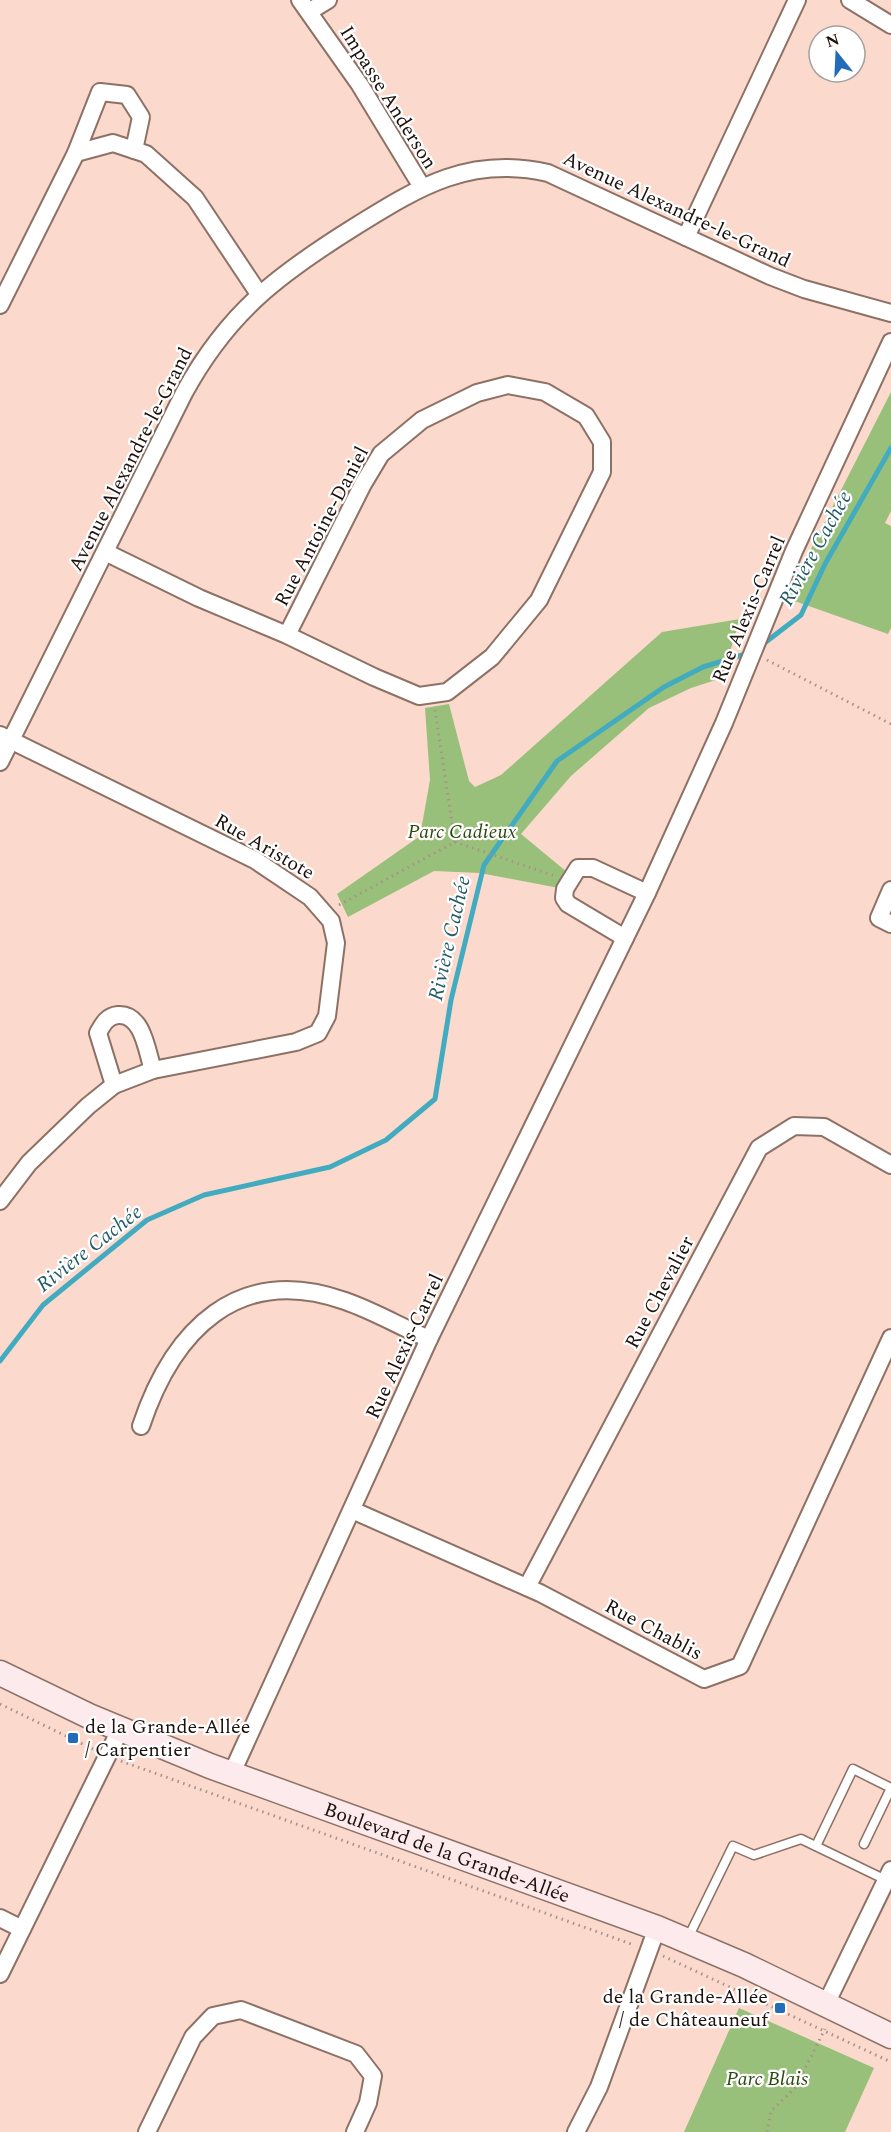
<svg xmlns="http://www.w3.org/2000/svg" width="891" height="2132" font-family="Spectral,serif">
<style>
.green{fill:#99c07a}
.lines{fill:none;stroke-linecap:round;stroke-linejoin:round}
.stream{stroke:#43abc0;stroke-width:5}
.lane-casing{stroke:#8d7165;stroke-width:11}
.street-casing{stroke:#8d7165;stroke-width:20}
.secondary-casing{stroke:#8d7165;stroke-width:27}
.path{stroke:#aa9188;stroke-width:3;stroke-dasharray:1.5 4.5;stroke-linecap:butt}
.lane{stroke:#fff;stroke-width:8}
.street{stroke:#fff;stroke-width:16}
.secondary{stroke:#fdeaed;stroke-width:24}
.poi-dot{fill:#216bba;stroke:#fff;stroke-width:2}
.labels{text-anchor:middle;stroke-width:4.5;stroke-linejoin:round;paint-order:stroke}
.street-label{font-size:20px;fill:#1c110d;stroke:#fff}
.park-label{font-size:20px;font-style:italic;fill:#2c490d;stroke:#fff}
.poi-label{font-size:20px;fill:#1c110d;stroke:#fff;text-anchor:start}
.water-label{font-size:21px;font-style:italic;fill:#235c67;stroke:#fff}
</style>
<rect width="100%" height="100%" fill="#fbdacd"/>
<g class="green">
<polygon points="891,392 891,511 885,523 891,526 891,628 888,634 786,598"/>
<polygon points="740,619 722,678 691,688 649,708 571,776 521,834 567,872 564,889 480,873 434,871 348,917 337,894 420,836 430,780 425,708 449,704 469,781 475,787 501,775 662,632"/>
<polygon points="739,2008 874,2068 845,2132 684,2132"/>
</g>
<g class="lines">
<g class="stream">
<polyline points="762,645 801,615 825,564 891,448"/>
<polyline points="0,1361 43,1305 147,1220 204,1195 330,1167 386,1140 435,1099 451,1000 484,865 557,761 664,687 703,667 749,653"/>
</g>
<defs>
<g id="lane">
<polyline points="816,1846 853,1769 891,1788 864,1844"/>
<polyline points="687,1940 733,1846 754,1855 801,1839 886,1880"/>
</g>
<g id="street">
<polyline points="300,0 360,85 422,187"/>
<polyline points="850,0 891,25"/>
<polyline points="310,11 328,0"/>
<polyline points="76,153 100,92 127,95 141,117 134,150"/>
<polyline points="686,237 797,0"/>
<polyline points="0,305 76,153 113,143 146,154 195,198 259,294"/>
<polyline points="105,552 199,598 287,635 374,677 419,696 447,692 492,657 539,600 602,472 602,442 586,416 545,392 508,385 477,393 422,420 381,454 363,484 287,635"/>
<polyline points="0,735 255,860 310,897 331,921 336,943 327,1016 318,1033 296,1042 153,1070 114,1085 88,1106 29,1163 0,1201"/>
<path d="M0 762 184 393C228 312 279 274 356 226 419 187 470 155 548 173L770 276 804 289 891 313"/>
<polyline points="891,890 879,918 891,924"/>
<polyline points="625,938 568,904 564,898 565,889 578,868 593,868 647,893"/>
<path d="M114 1085 98 1033C103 1024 107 1016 118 1015 143 1013 147 1052 153 1070"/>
<path d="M141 1426C173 1330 238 1263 345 1301 374 1311 401 1327 429 1339"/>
<polyline points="352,1510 540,1593 704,1679 740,1666 891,1338"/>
<polyline points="527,1587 759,1148 794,1126 824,1127 891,1165"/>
<polyline points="231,1775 429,1339 647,893 724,723 794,551 891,342"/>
<polyline points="0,1918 22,1929"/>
<polyline points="0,1974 120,1730"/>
<polyline points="826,2004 891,1870"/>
<polyline points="147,2132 193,2037 213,2016 241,2010 356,2054 373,2076 368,2103 355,2132"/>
<polyline points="576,2132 599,2087 657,1928"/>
</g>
<g id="secondary">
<path id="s1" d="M0 1673 89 1716 210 1766 657 1928 744 1965 891 2036"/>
</g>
</defs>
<use href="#lane" class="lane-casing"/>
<use href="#street" class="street-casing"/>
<use href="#secondary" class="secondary-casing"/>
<g class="path">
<polyline points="767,660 891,724"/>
<polyline points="455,842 555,876"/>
<polyline points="339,905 455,842 435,710"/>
<polyline points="0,1704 93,1749"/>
<polyline points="121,1761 634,1945"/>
<polyline points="663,1956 891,2062"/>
<polyline points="767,2132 771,2111 795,2088 825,2029"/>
</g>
<use href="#lane" class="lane"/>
<use href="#street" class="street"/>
<use href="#secondary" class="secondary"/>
</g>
<g class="poi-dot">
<rect x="67" y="1732" width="12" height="12" rx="3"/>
<rect x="774" y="2002" width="12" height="12" rx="3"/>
</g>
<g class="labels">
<g class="street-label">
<text transform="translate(389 97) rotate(58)" y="7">Impasse Anderson</text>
<text transform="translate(677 209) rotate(25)" y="7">Avenue Alexandre-le-Grand</text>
<text transform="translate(130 459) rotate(-63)" y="7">Avenue Alexandre-le-Grand</text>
<text transform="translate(321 526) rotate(-62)" y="7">Rue Antoine-Daniel</text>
<text transform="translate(748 609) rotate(-67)" y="7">Rue Alexis-Carrel</text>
<text transform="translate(265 846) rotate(30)" y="7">Rue Aristote</text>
<text transform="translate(659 1292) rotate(-62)" y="7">Rue Chevalier</text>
<text transform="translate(404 1346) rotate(-65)" y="7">Rue Alexis-Carrel</text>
<text transform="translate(654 1629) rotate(28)" y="7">Rue Chablis</text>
<text dy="7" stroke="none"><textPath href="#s1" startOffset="482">Boulevard de la Grande-Allée</textPath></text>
</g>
<g class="park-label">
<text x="462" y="838">Parc Cadieux</text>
<text x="767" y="2085">Parc Blais</text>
</g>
<g class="poi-label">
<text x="85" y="1733">de la Grande-Allée<tspan x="85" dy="23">/ Carpentier</tspan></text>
<text x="768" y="2003" text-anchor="end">de la Grande-Allée<tspan x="768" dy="23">/ de Châteauneuf</tspan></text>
</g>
<g class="water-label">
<text transform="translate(815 548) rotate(-61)" y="7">Rivière Cachée</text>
<text transform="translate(449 938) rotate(-77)" y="7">Rivière Cachée</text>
<text transform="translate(89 1248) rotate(-38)" y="7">Rivière Cachée</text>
</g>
</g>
<g transform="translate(837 54) rotate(342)"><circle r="28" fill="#ffffff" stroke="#a4a09e" stroke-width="1.5"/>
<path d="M0-4.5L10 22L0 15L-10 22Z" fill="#216bba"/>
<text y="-9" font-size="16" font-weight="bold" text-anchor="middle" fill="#1c110d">N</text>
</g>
</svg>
